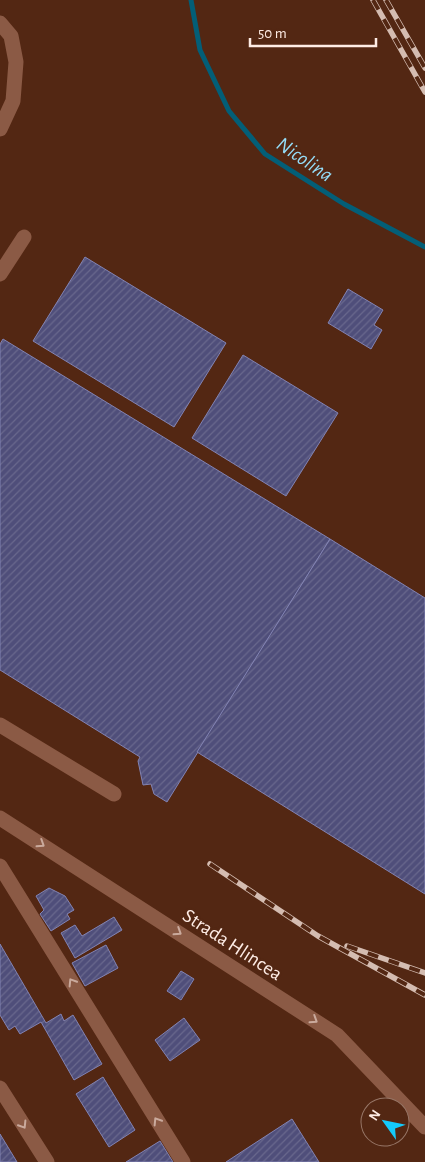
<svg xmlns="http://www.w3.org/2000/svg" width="425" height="1162" font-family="'Alegreya Sans',sans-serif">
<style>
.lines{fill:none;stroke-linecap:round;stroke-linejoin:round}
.stream{stroke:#035e77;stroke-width:5}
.building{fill:url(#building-hatch);stroke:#8283b3}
.minor{stroke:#8b5a45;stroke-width:15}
.rail-casing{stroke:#d4bcb1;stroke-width:5.5}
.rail{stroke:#532713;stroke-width:4;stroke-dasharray:11;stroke-linecap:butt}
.oneway{stroke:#caaa9d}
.labels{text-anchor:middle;stroke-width:4.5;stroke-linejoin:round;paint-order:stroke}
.street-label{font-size:20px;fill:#feece5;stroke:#532713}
.water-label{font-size:21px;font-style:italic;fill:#95ddf8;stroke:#532713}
</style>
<defs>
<pattern id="building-hatch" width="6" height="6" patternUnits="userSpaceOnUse" patternTransform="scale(1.25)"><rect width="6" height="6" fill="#4f4e7a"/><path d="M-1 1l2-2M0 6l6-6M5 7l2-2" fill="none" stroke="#69688d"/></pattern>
</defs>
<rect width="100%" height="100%" fill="#532713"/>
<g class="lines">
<polyline class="stream" points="191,0 200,50 229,111 265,154 344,204 425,247"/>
</g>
<g class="building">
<polygon points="85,257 226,343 174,427 33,341"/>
<polygon points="348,289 383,310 374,325 382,330 371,349 328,323"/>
<polygon points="3,339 330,539 167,802 154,794 151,784 143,785 138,761 140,757 0,670 0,344"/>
<polygon points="243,355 338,413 286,496 192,438"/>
<polygon points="330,539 425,598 425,894 197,752"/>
<polygon points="49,888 65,896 74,910 67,914 70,919 51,931 40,914 44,910 36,896"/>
<polygon points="114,917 122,930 75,958 61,933 75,925 82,936"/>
<polygon points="0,944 46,1023 61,1014 64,1021 73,1015 102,1064 74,1080 41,1022 20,1034 15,1026 9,1030 0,1015"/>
<polygon points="106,945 118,968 85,986 72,963"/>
<polygon points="181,971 194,979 181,1000 167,991"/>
<polygon points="184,1018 200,1040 170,1061 155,1040"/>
<polygon points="103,1077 135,1130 109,1147 76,1094"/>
<polygon points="292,1119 319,1162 226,1162"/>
<polygon points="0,1134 17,1162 0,1162"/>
<polygon points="160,1141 173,1162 126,1162"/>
</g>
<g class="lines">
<g class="minor">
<polyline points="0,23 11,36 16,62 13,101 0,129"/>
<polyline points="0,274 24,237"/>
<polyline points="0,725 114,794"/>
<polyline points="0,818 337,1035 425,1127"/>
<polyline points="0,866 183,1162"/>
<polyline points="0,1088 47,1162"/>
</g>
<defs>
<g id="rail">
<polyline points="373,0 425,92"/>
<polyline points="386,0 425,68"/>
<polyline points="210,864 318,936 425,995"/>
<polyline points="347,946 425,973"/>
</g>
</defs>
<use href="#rail" class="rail-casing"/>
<use href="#rail" class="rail"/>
</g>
<defs><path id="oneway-chevron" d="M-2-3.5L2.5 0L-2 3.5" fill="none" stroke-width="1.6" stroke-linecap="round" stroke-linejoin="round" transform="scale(1.25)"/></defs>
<g class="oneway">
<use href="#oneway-chevron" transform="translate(41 844) rotate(33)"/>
<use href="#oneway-chevron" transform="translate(178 932) rotate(33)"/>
<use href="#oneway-chevron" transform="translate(72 982) rotate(-122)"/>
<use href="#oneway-chevron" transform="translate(314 1020) rotate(33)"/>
<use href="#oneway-chevron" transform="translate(157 1121) rotate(-122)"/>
<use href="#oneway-chevron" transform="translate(23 1125) rotate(58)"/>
</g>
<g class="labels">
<g class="street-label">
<text transform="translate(233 944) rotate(33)" y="7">Strada Hlincea</text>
</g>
<g class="water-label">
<text transform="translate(305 159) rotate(34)" y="7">Nicolina</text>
</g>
</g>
<g transform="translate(385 1122) rotate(303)"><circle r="24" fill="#532713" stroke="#977667"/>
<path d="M0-4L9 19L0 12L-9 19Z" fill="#14cafb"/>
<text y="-8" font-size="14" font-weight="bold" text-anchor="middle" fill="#feece5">N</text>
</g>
<path d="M250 38v8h126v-8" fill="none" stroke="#feece5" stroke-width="2.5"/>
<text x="258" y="38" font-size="15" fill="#feece5" stroke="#532713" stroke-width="4" paint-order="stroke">50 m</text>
</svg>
